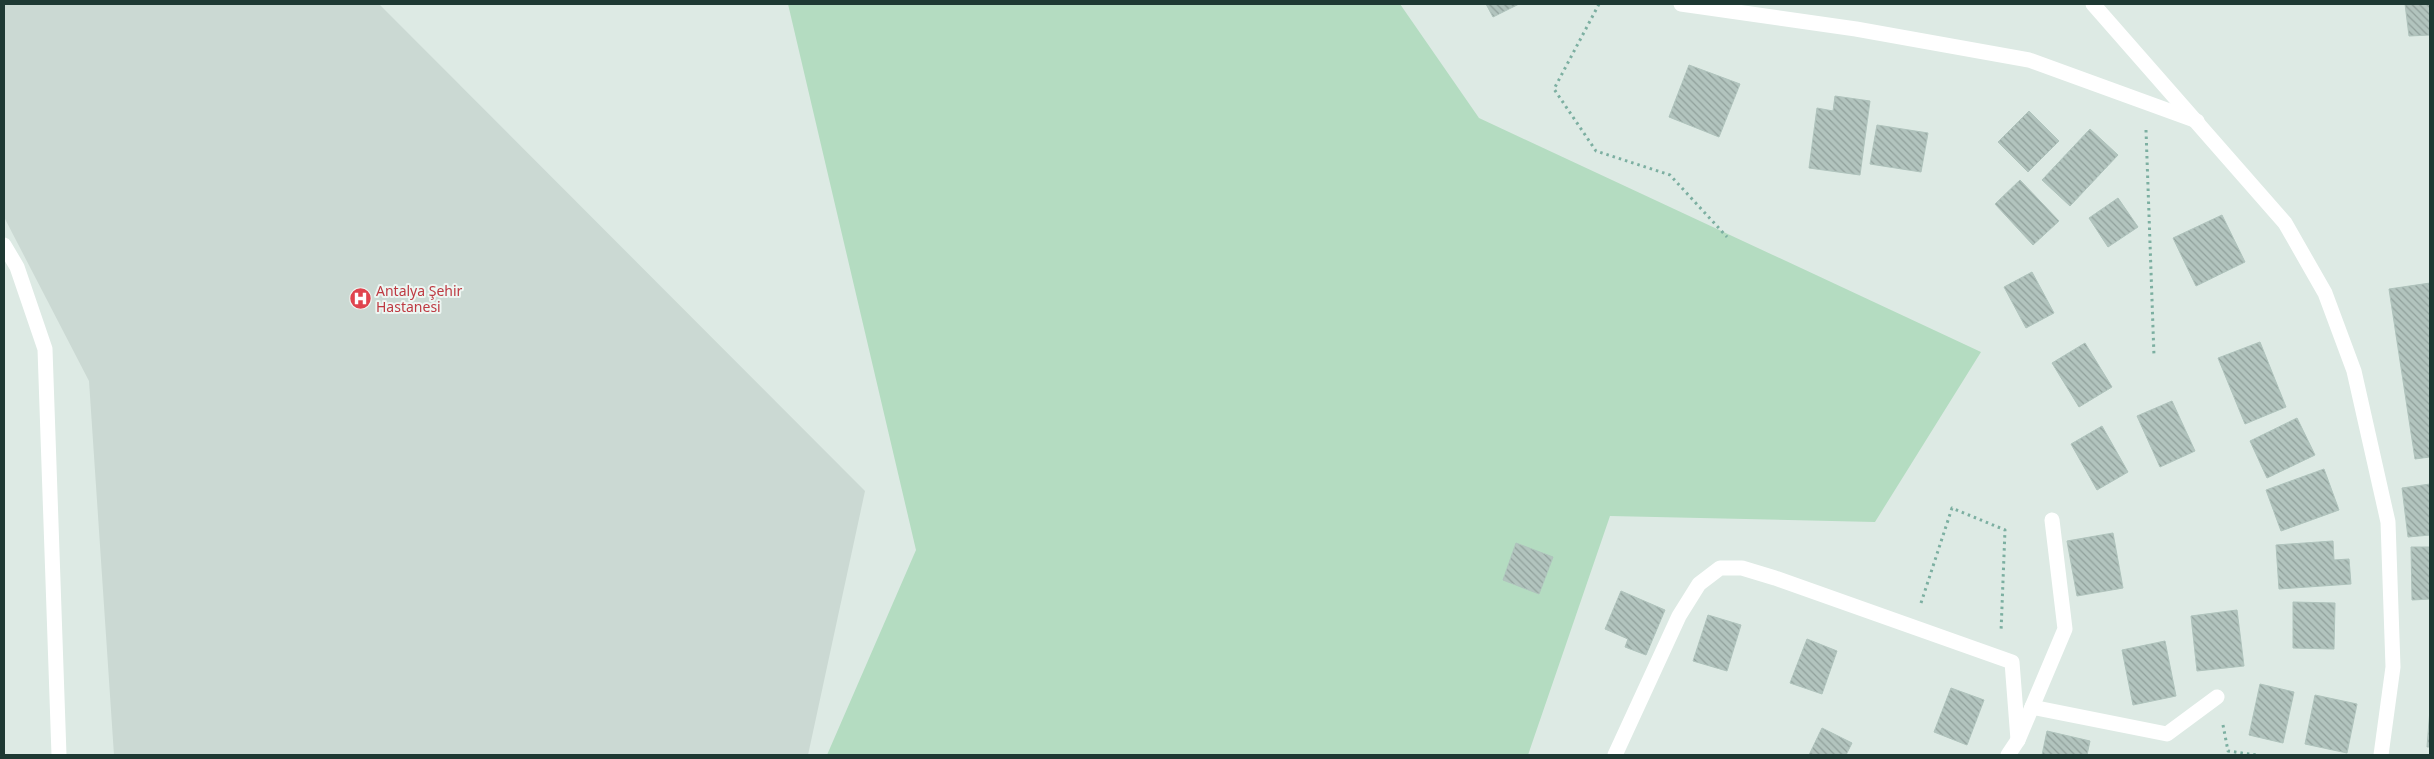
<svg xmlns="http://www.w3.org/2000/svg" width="2434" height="759" font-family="'Noto Sans',sans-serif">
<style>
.built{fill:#cbd9d3}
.grass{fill:#b4dcc1}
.building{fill:url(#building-back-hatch);stroke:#afc3bc}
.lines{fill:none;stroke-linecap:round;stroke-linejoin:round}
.path{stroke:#7cafa1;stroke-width:3;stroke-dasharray:2.5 4;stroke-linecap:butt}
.minor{stroke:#fff;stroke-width:15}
.labels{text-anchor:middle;stroke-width:4;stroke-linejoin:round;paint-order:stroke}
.health-label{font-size:14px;fill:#be3a42;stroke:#edf6f2;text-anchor:start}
</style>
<defs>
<pattern id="building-back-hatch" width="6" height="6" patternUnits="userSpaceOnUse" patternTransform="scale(1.25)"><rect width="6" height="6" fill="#b2c4be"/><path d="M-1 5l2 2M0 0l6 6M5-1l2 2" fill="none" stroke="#90a09b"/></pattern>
</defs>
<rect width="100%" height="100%" fill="#ddeae4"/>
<polygon class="built" points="4,4 379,4 865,491 808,755 114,755 89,381 4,217"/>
<polygon class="grass" points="788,4 1400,4 1479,118 1981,352 1875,522 1610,516 1528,755 827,755 916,550"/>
<g class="building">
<polygon points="1486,4 1519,4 1493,17"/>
<polygon points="2405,4 2430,4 2430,35 2409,36"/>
<polygon points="1689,65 1740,84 1719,137 1669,117"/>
<polygon points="1835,96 1870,101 1860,175 1809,168 1817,108 1833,111"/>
<polygon points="2029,111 2059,141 2028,172 1998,142"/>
<polygon points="1877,125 1928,133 1921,172 1870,164"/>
<polygon points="2090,129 2118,155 2070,206 2042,180"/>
<polygon points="2020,180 2059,221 2033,245 1995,204"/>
<polygon points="2118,198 2138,227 2108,247 2089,218"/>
<polygon points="2222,215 2245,262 2196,286 2173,238"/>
<polygon points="2032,272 2054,313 2026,328 2004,287"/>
<polygon points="2430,283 2430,457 2415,459 2389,289"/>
<polygon points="2260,342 2286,407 2245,424 2218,358"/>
<polygon points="2085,343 2112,387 2079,407 2052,363"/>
<polygon points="2172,401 2195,451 2160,467 2137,416"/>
<polygon points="2297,418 2315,455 2267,478 2250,441"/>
<polygon points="2102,426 2128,472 2097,490 2071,444"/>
<polygon points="2324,469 2339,510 2281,531 2266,490"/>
<polygon points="2430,484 2430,535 2408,537 2402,488"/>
<polygon points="2113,533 2123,588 2077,596 2067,541"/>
<polygon points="2333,541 2334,560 2349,559 2351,584 2279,589 2276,545"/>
<polygon points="1516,543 1553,557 1539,594 1503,580"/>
<polygon points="2411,547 2430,547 2430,599 2412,600"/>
<polygon points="1621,591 1665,610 1646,655 1625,647 1628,639 1605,629"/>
<polygon points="2293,602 2335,603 2334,649 2293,648"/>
<polygon points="2237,610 2244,666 2197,671 2191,616"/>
<polygon points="1708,615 1741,625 1727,671 1693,661"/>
<polygon points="1807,639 1837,651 1822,694 1790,683"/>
<polygon points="2165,641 2176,696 2133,705 2122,650"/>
<polygon points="2260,684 2294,692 2283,743 2249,735"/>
<polygon points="1951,688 1984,700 1967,745 1934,732"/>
<polygon points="2315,695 2357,704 2347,753 2305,744"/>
<polygon points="2430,709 2430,747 2427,747"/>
<polygon points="1822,728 1852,743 1846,755 1809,755"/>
<polygon points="2047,731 2090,741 2087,755 2042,755"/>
</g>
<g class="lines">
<g class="path">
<polyline points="1599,4 1554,89 1596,151 1670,175 1727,237"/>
<polyline points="2146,130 2154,356"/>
<polyline points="1921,603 1952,508 2005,530 2001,632"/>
<polyline points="2223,725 2228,751 2256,755"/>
</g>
<g class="minor">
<polyline points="1681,4 1856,29 2029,60 2197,121"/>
<polyline points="2093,4 2285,223 2325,293 2354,371 2388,522 2393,667 2381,755"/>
<polyline points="4,245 17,267 45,349 59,755"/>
<polyline points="2032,707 2167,734 2217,697"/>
<polyline points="1615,755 1679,616 1699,584 1720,568 1742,568 1775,578 2012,662 2018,740"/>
<polyline points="2008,755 2018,740 2065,629 2052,520"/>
</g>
</g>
<defs>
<symbol id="hospital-disc" viewBox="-11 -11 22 22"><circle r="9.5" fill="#e0444e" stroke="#edf6f2"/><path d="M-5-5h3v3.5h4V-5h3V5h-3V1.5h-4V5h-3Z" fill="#fff"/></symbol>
</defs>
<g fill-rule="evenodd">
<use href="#hospital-disc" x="348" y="286" width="25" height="25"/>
</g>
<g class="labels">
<g class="health-label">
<text x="376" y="296">Antalya Şehir<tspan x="376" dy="16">Hastanesi</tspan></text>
</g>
</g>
<rect width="2434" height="759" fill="none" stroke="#1e3933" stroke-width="10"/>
</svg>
